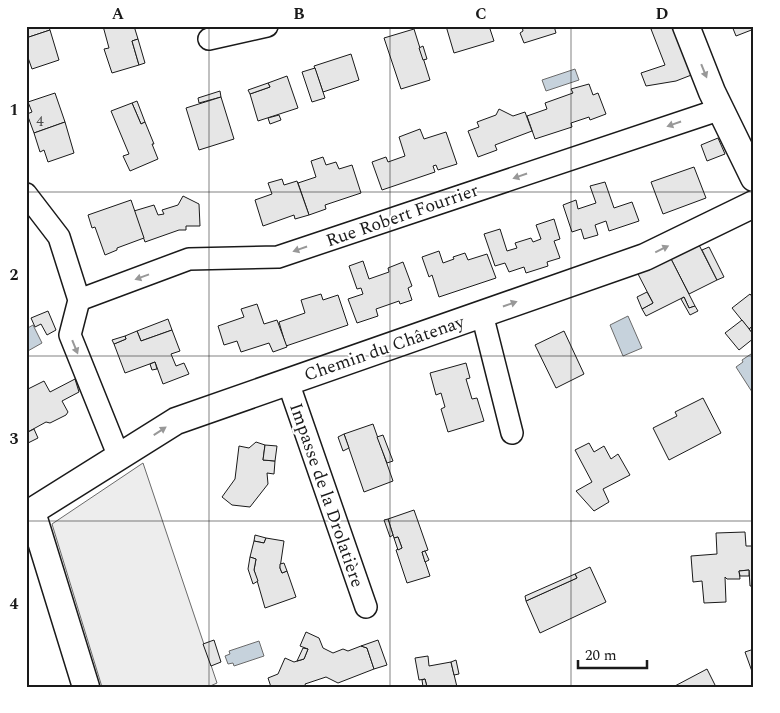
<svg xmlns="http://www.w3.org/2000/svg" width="780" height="713" font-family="Spectral,serif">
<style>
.parking{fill:#ededed;stroke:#6a6a6a}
.water{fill:#c6d2dc;stroke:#6a6a6a}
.building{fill:#e6e6e6;stroke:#1a1a1a}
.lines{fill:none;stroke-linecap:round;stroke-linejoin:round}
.minor-casing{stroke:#1a1a1a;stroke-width:24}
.tertiary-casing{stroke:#1a1a1a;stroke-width:29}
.minor{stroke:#fff;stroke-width:21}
.tertiary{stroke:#fff;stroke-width:26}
.oneway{fill:#989898}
.grid{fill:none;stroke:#1a1a1a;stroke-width:1;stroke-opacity:0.55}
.labels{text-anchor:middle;stroke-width:4;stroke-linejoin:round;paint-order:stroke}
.number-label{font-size:15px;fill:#4d4d4d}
.street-label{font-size:18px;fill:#1a1a1a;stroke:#fff}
.neatline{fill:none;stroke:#1a1a1a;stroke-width:2}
.grid-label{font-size:16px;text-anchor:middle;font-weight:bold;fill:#1a1a1a}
</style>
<rect width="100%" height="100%" fill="#fff"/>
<polygon class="parking" points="143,463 217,683 208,687 102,687 52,524"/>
<g class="water">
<polygon points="575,69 579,80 546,91 542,80"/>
<polygon points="628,316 642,348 623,356 610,325"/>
<polygon points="33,325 42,343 26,352 26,329"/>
<polygon points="751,354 754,358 754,395 736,367 743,362 742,360"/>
<polygon points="259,641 264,656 234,666 233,663 228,664 225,656 230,654 229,651"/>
</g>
<g class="building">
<polygon points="26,26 48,26 50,30 26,38"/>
<polygon points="103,26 134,26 138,39 132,41 139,65 112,73 104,49 109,48"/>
<polygon points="446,26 489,26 494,41 454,53"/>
<polygon points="522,26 554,26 556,33 524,43 520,33 523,31"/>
<polygon points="660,26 675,26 694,74 676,81 646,86 641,73 665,65 651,29"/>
<polygon points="732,26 754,26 754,29 736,36"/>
<polygon points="414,29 430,80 401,89 384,38"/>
<polygon points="50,30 59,60 32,69 26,52 26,38"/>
<polygon points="138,39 145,63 139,65 132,41"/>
<polygon points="423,46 427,59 423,60 419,48"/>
<polygon points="351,54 359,80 323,92 314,66"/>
<polygon points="315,68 325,98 312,102 302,72"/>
<polygon points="287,76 298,108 258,121 250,94 270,87 268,83"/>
<polygon points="268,83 270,87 250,94 248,90"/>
<polygon points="589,84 593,95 598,93 606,114 590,120 589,117 571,123 572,127 535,139 527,116 547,109 545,103 573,93 571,89"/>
<polygon points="220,91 221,97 199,103 198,98"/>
<polygon points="55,93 65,122 34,133 27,114 32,112 28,102"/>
<polygon points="221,97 234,139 199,150 186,108"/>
<polygon points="137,101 145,122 141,124 132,103"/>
<polygon points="132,103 141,124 145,122 154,144 152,144 158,159 130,171 123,156 129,154 111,111"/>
<polygon points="499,109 513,116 525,112 532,131 495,145 497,150 478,157 468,131 479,127 477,122 496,115"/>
<polygon points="279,115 281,120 270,124 268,118"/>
<polygon points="65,122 74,153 48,162 44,150 40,152 34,133"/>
<polygon points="420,129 424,139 446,132 457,164 438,170 436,165 433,166 435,172 382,190 372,162 386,157 388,162 405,156 399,137"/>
<polygon points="718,138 725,154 707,161 701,145"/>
<polygon points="323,157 326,165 336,162 339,169 352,165 361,193 325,205 326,209 309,215 298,183 316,177 311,161"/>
<polygon points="694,167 706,198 663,214 651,182"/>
<polygon points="282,179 284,185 297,181 309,215 295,219 294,215 263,226 255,200 272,194 268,183"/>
<polygon points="605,182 614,208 632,202 639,221 609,231 606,221 595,225 598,235 584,239 581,229 572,232 563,205 576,200 578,209 596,203 590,186"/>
<polygon points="183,196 199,204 200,226 186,226 186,230 179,230 145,242 134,211 154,205 158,215 164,214 162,210 178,205"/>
<polygon points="131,200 144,238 117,248 117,250 105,255 95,227 92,228 88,215"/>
<polygon points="554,219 560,239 554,241 560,258 547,262 548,266 526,273 524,267 509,272 505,263 495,266 484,234 500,229 507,251 517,248 515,243 531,238 533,242 541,239 536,225"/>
<polygon points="697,241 717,280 689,294 669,255"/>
<polygon points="709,247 724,277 717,280 702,250"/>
<polygon points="439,251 443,263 454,259 453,257 465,253 468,260 487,254 496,278 439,297 432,275 429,277 422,257"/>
<polygon points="669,255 695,306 689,308 684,297 646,316 642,309 653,303 637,272"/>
<polygon points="363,261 369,279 389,272 388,268 403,262 412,286 408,288 412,300 400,304 399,301 376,309 378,316 357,323 348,299 363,294 361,288 357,289 349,266"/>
<polygon points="647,292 653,303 642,309 637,297"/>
<polygon points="321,294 323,300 338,295 348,325 286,346 279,322 305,313 301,300"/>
<polygon points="750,294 754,299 754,325 749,329 732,308"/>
<polygon points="684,297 689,308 695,306 698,311 690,315 681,299"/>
<polygon points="257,304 264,324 277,320 287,347 273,352 269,343 241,352 237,341 224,345 218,326 244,317 241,309"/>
<polygon points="48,311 56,330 47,335 41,324 35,327 31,318"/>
<polygon points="168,319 172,330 141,341 137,331"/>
<polygon points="742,320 754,335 754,338 739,350 725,333"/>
<polygon points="754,325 754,335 749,329"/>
<polygon points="172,330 180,351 171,354 176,366 184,363 189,374 163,384 155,362 125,373 114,344 126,339 125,336 137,331 141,341"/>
<polygon points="564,331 584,374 556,388 535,345"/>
<polygon points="125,336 126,339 114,344 112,340"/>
<polygon points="155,362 157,369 152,370 150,364"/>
<polygon points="466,363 470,378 466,379 472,399 477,398 484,421 448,432 441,409 445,407 441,393 436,395 430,373"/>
<polygon points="75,379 79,392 62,401 68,412 66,415 50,423 46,422 26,433 26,390 44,381 50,392"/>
<polygon points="703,398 721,433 669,460 653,428 677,416 675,412"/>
<polygon points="373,424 393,481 364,492 344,434"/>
<polygon points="34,429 38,438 26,444 26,433"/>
<polygon points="344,434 349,448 343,451 338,437"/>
<polygon points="383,435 393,461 387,463 377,437"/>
<polygon points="256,442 265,445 263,460 275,461 274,474 267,473 268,484 250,507 232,505 222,497 235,479 239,446 249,448"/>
<polygon points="589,443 594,452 604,446 611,459 618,454 630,475 603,489 609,502 594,511 576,491 592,482 575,450"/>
<polygon points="265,445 277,446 275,461 263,460"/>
<polygon points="414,510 428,550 422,552 430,576 407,583 396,550 402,548 398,537 394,538 388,519"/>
<polygon points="388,519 393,535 390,537 384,520"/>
<polygon points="745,532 746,546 754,546 754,586 750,586 749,570 739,571 740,579 727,579 725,577 726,602 704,603 702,581 693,582 691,556 717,554 716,533"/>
<polygon points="255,535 266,538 264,543 254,541"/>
<polygon points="398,537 402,548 398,550 394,538"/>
<polygon points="266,538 284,541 280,568 282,573 287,571 296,597 265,608 254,570 256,559 250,557 254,541 264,543"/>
<polygon points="425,551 429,560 425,562 422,552"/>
<polygon points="250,557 256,559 254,570 258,581 253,584 248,569"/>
<polygon points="284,563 287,571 282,573 280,568 280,564"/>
<polygon points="590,567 606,602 540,633 526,601 577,578 575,574"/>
<polygon points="749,570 749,576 740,576 739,571"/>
<polygon points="575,574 577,578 526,601 525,596"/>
<polygon points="306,632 319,638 323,648 333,653 343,649 348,651 361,646 367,648 374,669 338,683 326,677 305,684 306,687 271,687 268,678 278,674 285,658 294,662 304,659 308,649 300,646"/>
<polygon points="214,640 221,662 211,666 203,644"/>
<polygon points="378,640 387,665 374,669 367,648 361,646"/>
<polygon points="303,648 308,649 304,659 297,661"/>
<polygon points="754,649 754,677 745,652"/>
<polygon points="428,656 429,666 451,662 457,687 427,687 425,679 419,680 415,658"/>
<polygon points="456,660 459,674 454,675 451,662"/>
<polygon points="707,669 716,687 673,687"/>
<polygon points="425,679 427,687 423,687 422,680"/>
</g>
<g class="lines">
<defs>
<g id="minor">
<polyline points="209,39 267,26"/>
<polyline points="26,194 59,237 79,300 70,335 119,457"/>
<polyline points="79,300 189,259 278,257 721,109"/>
<polyline points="482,314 512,433"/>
<polyline points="288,382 366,607"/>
</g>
<g id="tertiary">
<polyline points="686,26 712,92 754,178"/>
<polyline points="32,512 86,687"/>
<polyline points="26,515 176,421 645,257 754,204"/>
</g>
</defs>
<use href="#minor" class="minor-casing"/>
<use href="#tertiary" class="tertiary-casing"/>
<use href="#minor" class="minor"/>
<use href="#tertiary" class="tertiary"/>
</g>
<defs><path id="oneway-solid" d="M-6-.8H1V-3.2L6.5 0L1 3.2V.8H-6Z" transform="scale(1.25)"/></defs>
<g class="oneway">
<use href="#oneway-solid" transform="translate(704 71) rotate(68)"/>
<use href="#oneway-solid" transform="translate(674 124) rotate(161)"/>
<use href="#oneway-solid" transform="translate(520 176) rotate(161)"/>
<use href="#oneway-solid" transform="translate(300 249) rotate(161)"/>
<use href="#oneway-solid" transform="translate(662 249) rotate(-26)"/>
<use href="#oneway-solid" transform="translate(142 277) rotate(160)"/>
<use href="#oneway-solid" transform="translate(510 304) rotate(-19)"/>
<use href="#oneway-solid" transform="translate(75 347) rotate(68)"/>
<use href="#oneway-solid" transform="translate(160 431) rotate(-33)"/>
</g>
<path class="grid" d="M209 26V687M390 26V687M571 26V687M26 192H754M26 356H754M26 521H754"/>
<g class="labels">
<g class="number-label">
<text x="40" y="126">4</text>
</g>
<g class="street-label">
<text transform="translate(402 215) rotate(-19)" y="6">Rue Robert Fourrier</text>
<text transform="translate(384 348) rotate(-19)" y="6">Chemin du Châtenay</text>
<text transform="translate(327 495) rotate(71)" y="6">Impasse de la Drolatière</text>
</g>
</g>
<rect width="780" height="713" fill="none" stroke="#ffffff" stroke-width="55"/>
<path d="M578 660v8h69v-8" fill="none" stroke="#1a1a1a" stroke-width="2.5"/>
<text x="585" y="660" font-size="15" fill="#1a1a1a" stroke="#ffffff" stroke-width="4" paint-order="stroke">20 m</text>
<rect x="28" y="28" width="724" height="658" class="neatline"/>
<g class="grid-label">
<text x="118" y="19">A</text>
<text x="299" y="19">B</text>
<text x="481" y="19">C</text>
<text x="662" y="19">D</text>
<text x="14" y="115">1</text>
<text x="14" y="280">2</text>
<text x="14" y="444">3</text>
<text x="14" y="609">4</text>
</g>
</svg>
